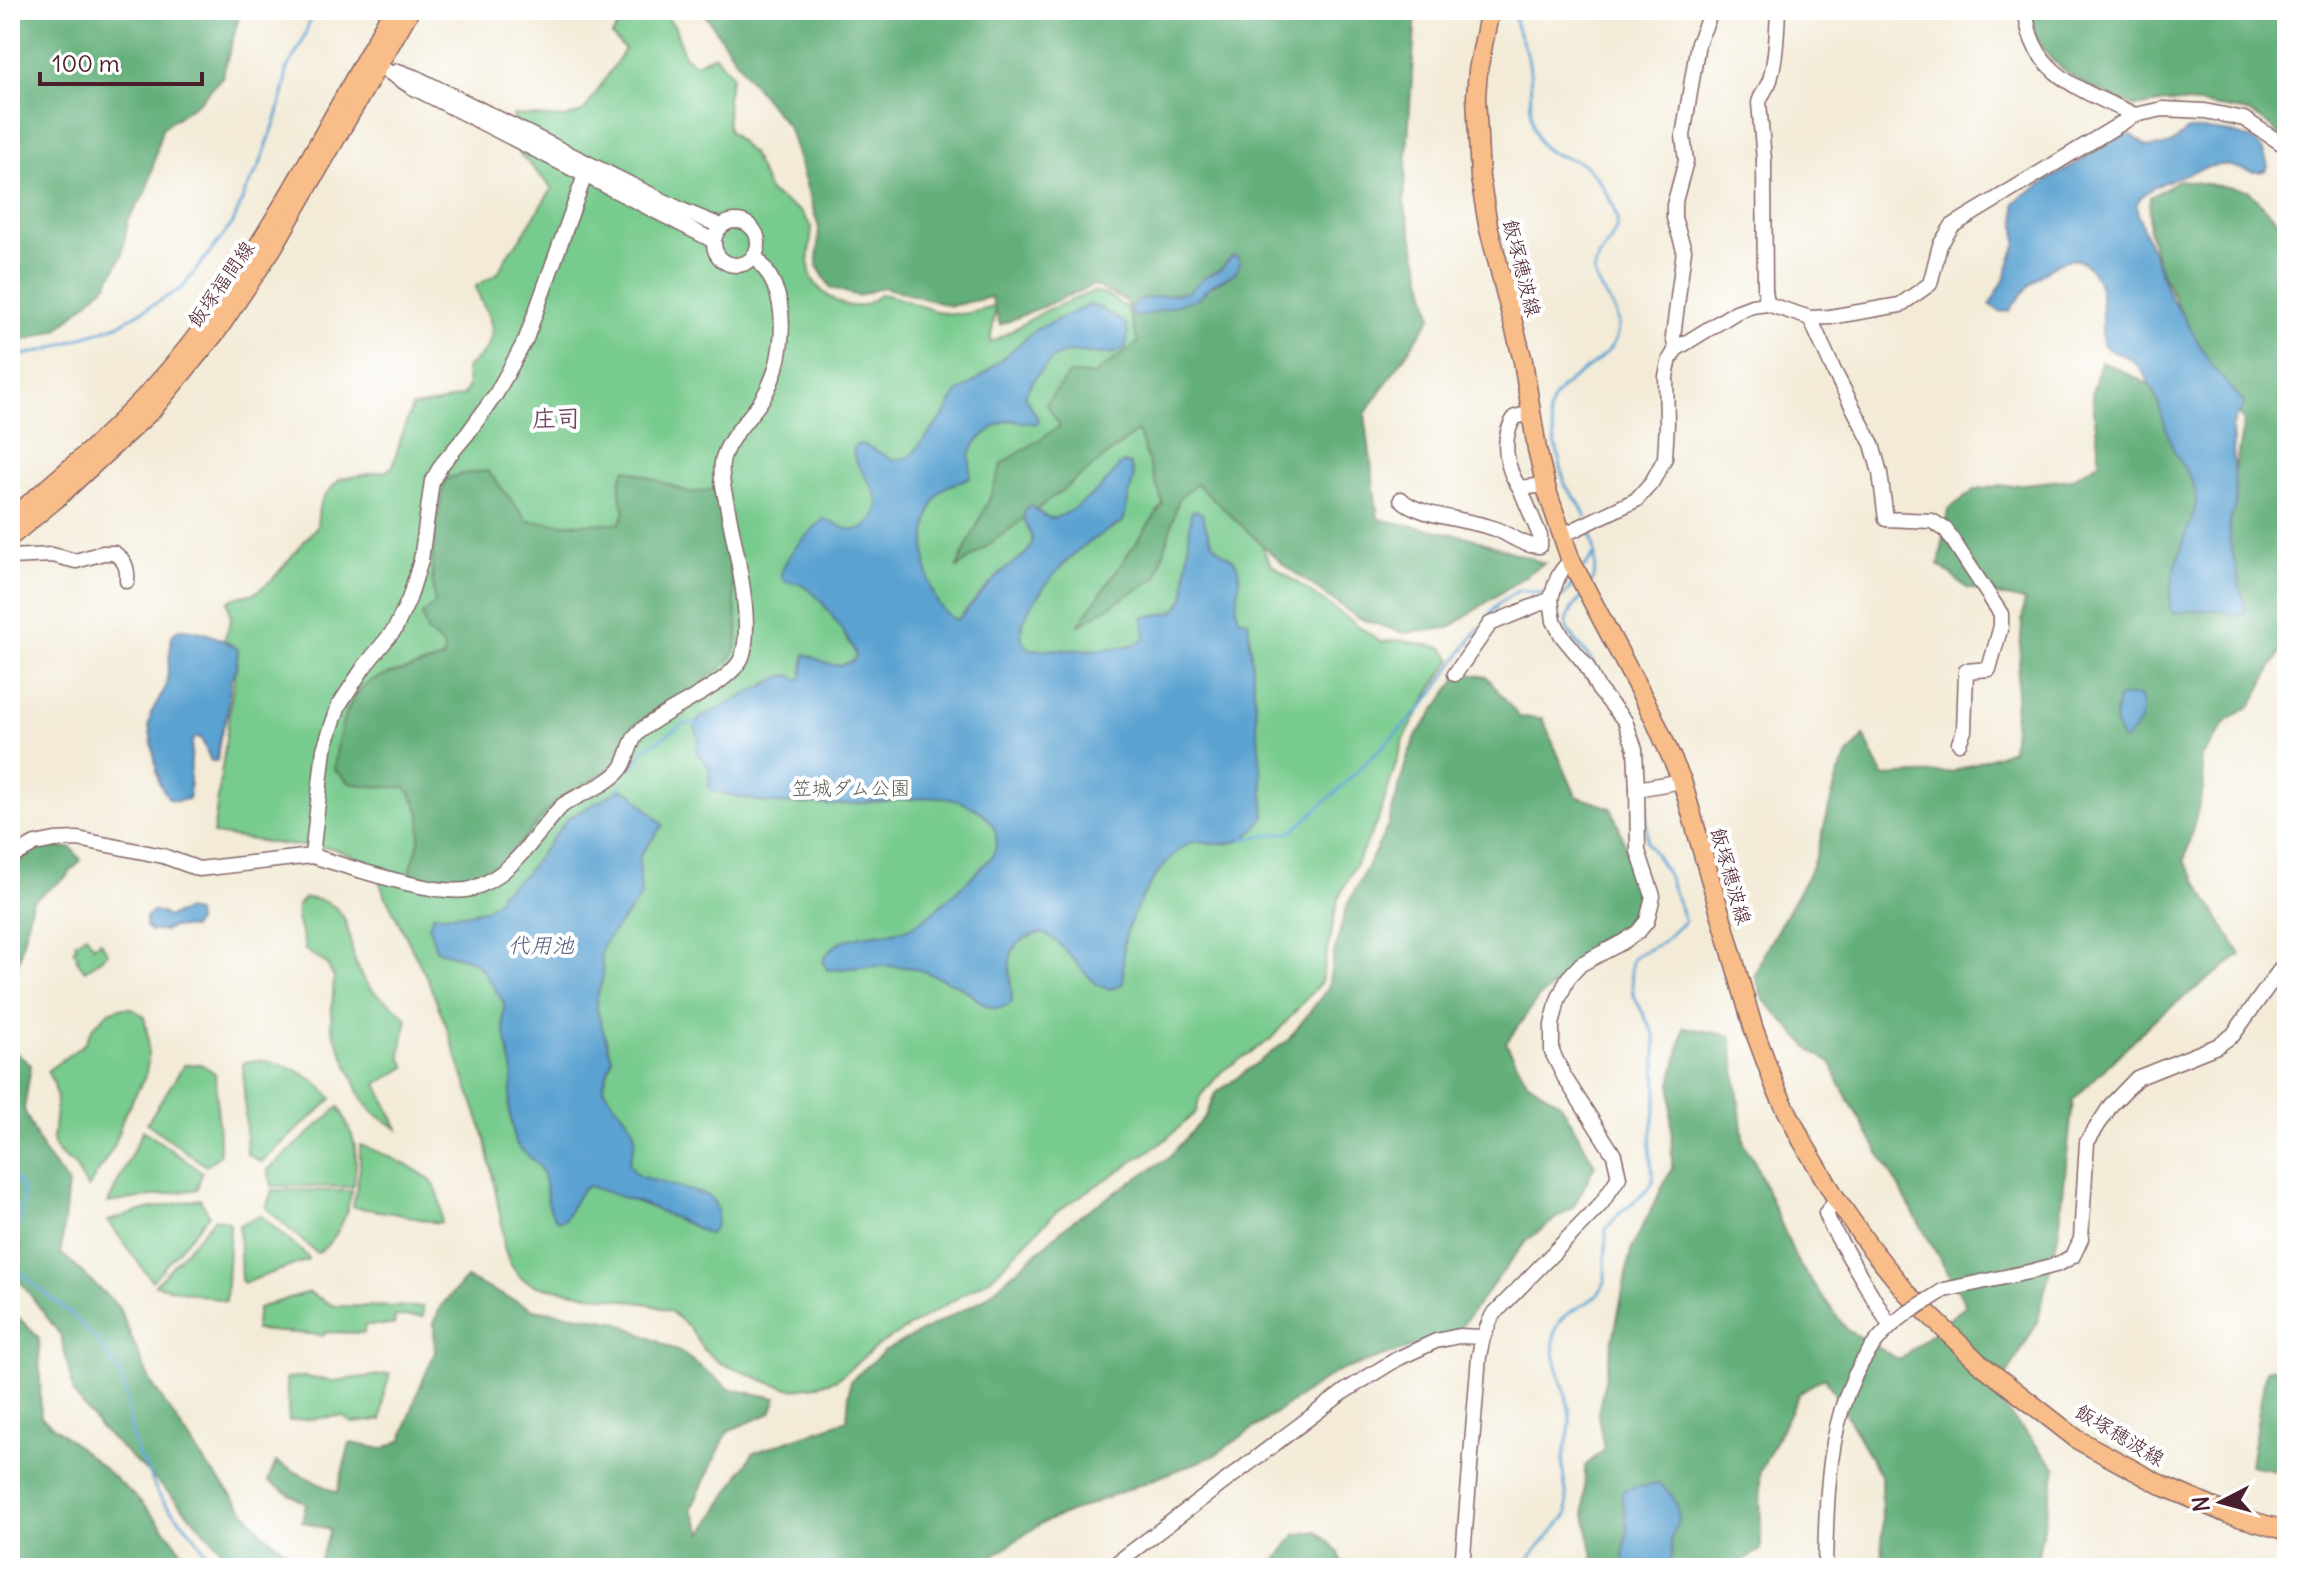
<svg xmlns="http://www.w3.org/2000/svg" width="2297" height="1578" font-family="Delius,'Klee One',sans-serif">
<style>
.green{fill:#78cb8e;stroke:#61755c;stroke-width:2}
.forest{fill:#62af79;stroke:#566752;stroke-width:2}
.water{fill:#5aa2d1;stroke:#52607e;stroke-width:2}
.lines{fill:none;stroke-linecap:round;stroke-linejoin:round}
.stream{stroke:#5aa2d1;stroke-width:3}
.minor-casing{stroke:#856667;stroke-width:17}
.major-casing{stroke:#856667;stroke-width:21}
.minor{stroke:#fff;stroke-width:14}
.major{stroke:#f8bd89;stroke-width:18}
.minor-bridge-casing{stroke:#856667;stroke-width:17;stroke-linecap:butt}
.minor-bridge{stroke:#fff;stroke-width:14}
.labels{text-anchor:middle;stroke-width:8;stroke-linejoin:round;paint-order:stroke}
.street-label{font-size:20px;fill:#4a1f2b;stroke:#fff}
.park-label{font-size:20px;fill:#5a5b4e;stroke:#fff}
.water-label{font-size:22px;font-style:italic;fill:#515a76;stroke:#fff}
.quarter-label{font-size:24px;font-weight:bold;fill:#734862;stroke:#fff}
</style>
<rect width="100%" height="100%" fill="#fff"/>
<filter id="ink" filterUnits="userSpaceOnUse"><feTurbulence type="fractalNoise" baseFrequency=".0125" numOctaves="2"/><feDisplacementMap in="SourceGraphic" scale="16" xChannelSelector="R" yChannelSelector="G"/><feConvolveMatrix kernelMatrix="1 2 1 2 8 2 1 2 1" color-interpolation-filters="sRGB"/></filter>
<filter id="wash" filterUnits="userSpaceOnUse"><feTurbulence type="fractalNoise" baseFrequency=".006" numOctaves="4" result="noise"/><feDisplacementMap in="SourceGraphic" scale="32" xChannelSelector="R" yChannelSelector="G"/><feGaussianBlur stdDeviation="1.8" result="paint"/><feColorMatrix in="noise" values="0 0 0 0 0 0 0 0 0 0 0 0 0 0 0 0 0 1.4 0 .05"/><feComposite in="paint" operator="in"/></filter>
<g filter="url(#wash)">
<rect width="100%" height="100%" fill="#f3ebd7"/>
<g class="green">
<path d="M627 10H661L675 27 684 56 695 64 715 55 732 75 727 97 728 130 752 154 770 193 801 212 812 227C811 242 807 257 810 272 814 290 841 309 859 306 868 305 874 299 881 294 907 298 931 314 957 314 969 315 984 309 996 306L990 343 1047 310 1094 291 1106 295 1163 330 1261 536 1264 551 1271 564 1381 642 1400 640 1443 648 1452 659 1431 690 1404 739 1378 820 1338 899 1321 982 1270 1040 1222 1071 1200 1096 1196 1112 1163 1142 1056 1212 991 1278 877 1346 837 1379 816 1386 794 1389 776 1385 720 1363 704 1350 689 1327 670 1311 649 1304 537 1286 521 1278 510 1264 504 1247 502 1225 486 1141 447 1028 427 978 386 897 372 864 332 848 286 845 213 834 238 650 224 640 231 620 228 602 234 598 255 593 273 579 317 526 319 507 325 495 340 479 386 471 393 466 403 431 412 407 439 403 464 395 468 386 466 368C481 357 495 345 491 323 488 310 478 300 476 286L498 273 508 254 522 236 552 188 519 153 513 115 566 118 584 111 625 49 612 36Z"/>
<path d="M305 898C363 901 340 947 365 982 377 999 396 1003 407 1019L400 1055 406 1067 377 1084 398 1129 374 1113 361 1097 331 1026 334 978 327 964 305 950C305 934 286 910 305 898Z"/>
<polygon points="86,935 94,946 100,941 108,953 85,971 76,959 78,957 73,950 77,947 75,943"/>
<polygon points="120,1008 130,1008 144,1016 148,1038 148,1062 145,1077 124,1115 114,1146 88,1188 74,1165 63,1157 55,1148 53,1139 57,1100 54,1084 47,1071 84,1044 93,1027 109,1012"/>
<path d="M261 1060C288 1065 316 1076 332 1099L261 1162 247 1154 243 1062Z"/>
<polygon points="201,1064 215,1073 220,1155 206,1166 147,1123 184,1065"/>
<path d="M339 1107C355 1138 360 1152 353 1187L272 1186 268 1170Z"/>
<polygon points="143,1130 202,1172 197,1189 108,1203"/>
<path d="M360 1145C375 1150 388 1156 402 1163 432 1177 443 1186 441 1222L438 1223 398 1214 353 1207 360 1169Z"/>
<path d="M272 1190 352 1191C346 1215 340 1237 318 1253L315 1252 266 1208Z"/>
<polygon points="200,1199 209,1215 152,1281 108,1221 148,1209"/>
<polygon points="260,1215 308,1257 308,1260 244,1283 241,1280 239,1225"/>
<polygon points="215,1218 229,1222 230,1226 226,1301 155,1285"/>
<polygon points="308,1292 334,1306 423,1307 423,1317 395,1316 394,1325 365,1325 364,1333 324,1332 323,1335 255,1330 258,1308"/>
<polygon points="390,1374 384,1394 381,1420 352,1423 342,1416 289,1421 286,1378 304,1377 333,1381"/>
</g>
<g class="forest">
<polygon points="10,10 241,10 222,77 199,102 162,128 147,191 128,220 122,256 107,284 57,330 10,345"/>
<polygon points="702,10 1416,10 1404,203 1432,316 1365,414 1378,519 1468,537 1544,563 1449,628 1404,633 1358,618 1284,565 1197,484 1179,498 1157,577 1078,626 1163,504 1138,431 1068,486 956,569 989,500 1002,464 1060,426 1046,403 1069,374 1093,375 1138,343 1126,301 1093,285 1000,325 991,297 951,306 883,287 858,296 831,288 817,266 819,228 789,129 747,76"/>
<polygon points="2031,10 2287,10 2287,147 2271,126 2249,112 2201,104 2166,102 2135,107 2080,82 2052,60 2036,37"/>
<polygon points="2179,180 2248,190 2287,231 2287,639 2252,705 2228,720 2201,758 2204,786 2184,861 2241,955 2156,1018 2073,1100 2059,1231 2037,1323 1994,1397 2056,1468 2035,1568 1883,1568 1881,1477 1825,1377 1799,1393 1760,1472 1761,1550 1729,1568 1595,1568 1584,1508 1585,1466 1604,1450 1598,1414 1631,1250 1672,1168 1671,1084 1684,1027 1731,1036 1744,1145 1753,1158 1797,1261 1847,1330 1900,1360 1966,1305 1838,1081 1832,1064 1810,1049 1763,999 1755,975 1763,955 1807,877 1816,856 1838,775 1848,755 1864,736 1883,776 1952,772 2012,750 2024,601 1967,588 1939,565 1949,509 1976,489 2071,479 2100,462 2092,393 2101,361 2159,389 2225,523 2244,421 2201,357 2157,261 2149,230 2150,197"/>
<path d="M626 469 691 493 715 489 729 555 738 631 737 646 731 658 693 692 631 726 623 741 619 756 613 764 602 775 557 799 500 867 478 878 463 883 449 884 409 873C417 853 426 825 417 805 414 799 410 793 406 788L368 786 350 783 334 769C337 740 345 690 377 678 399 670 422 667 444 658L443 646 427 632 422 615 435 603C428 563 435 519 446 479L462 474 488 471 528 521 563 524 620 523 625 511C619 497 616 482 626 469Z"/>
<polygon points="1461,673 1487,677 1519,717 1542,718 1576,796 1611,808 1622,835 1640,898 1621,937 1539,997 1506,1043 1527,1081 1561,1104 1595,1165 1574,1206 1527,1240 1456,1333 1336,1372 1213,1456 1042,1523 975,1568 317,1568 330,1530 302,1521 306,1504 268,1481 276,1462 337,1493 350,1443 383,1449 402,1440 417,1394 435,1352 434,1324 440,1307 466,1278 533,1309 615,1321 682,1353 730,1389 777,1398 771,1413 728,1431 691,1509 703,1533 753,1453 847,1420 850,1381 886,1350 984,1299 1072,1221 1169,1157 1206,1116 1215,1094 1288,1040 1328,988 1333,957 1346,908 1388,826 1408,755 1417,735"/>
<polygon points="21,847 71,848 81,860 65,878 32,901 10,1000 10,857"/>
<polygon points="10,1048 31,1065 24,1110 44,1153 68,1183 61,1253 118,1306 150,1381 207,1466 262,1532 307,1568 239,1568 168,1492 101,1429 74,1394 61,1336 10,1268"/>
<path d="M10 1309 39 1338 41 1417C96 1461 156 1507 193 1568H10Z"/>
<polygon points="2287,1365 2287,1474 2250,1465 2266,1369"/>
<polygon points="1317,1531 1339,1552 1343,1568 1271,1568 1295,1535"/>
</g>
<g class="water">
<path d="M2187 130C2207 129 2248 131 2261 148 2265 153 2266 160 2268 166L2266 170C2252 176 2238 166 2223 165 2207 164 2142 187 2137 203 2136 204 2138 214 2138 215L2171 299 2184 317 2212 367 2243 401V409L2235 419 2232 429 2236 502 2230 522 2229 537 2246 611C2236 618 2226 611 2214 610 2201 609 2186 612 2173 613L2170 609C2169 581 2179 557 2187 531 2191 522 2195 512 2196 502 2198 478 2179 466 2172 446 2162 418 2158 391 2139 367 2126 351 2113 356 2103 345 2100 325 2105 301 2098 282 2076 227 2026 287 2009 311L2001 312 1990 305 2003 282 2017 243 2015 203 2024 195 2122 136 2132 135 2147 147C2168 147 2173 145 2187 130Z"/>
<polygon points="1232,256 1238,257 1240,264 1235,273 1209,287 1199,298 1142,316 1136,317 1131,313 1131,306 1142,299 1188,292 1205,277 1221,269"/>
<path d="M1089 305 1100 308 1126 324 1128 333 1126 348C1100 365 1073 338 1047 364 1038 373 1029 384 1025 396L1038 419 1037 424 1008 420 994 427 976 442 970 454V477C959 483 945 484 938 495 918 524 920 602 955 620L959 618C975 602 990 581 1008 567 1015 561 1027 556 1031 546 1036 533 1021 526 1025 510L1029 506C1037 509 1044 518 1052 518 1065 518 1097 492 1106 482 1113 476 1115 468 1123 463L1130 464 1134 476 1123 522C1107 531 1090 540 1076 552 1059 567 1020 612 1021 634 1022 642 1025 645 1031 649 1054 649 1132 654 1145 638L1143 618C1163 610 1176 621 1185 594L1191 512 1194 510 1202 513C1206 525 1208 539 1217 548 1225 555 1236 558 1239 570 1243 586 1231 605 1240 619L1248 620 1265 816C1252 836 1240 845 1214 844 1206 843 1197 839 1190 843 1162 857 1131 911 1125 939 1122 953 1124 969 1123 983 1095 1009 1071 940 1041 933 998 943 1012 970 1012 1003 987 1019 977 994 957 985 944 980 930 973 916 969 894 963 851 968 827 970L823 962C834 930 881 937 906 929 927 922 975 874 992 857 1010 819 967 799 936 797L835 805 766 803 714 791 709 788 710 768 696 752 699 741 695 726 700 718 782 676 789 675 798 679 802 678 805 654C824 660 832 672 854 660L856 655 853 648C839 627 814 578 785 582L781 575C786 552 807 535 824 519 839 525 857 538 870 523 895 496 856 477 853 450L856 445 863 444 894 460 910 457 945 414 956 394 981 377 1035 330Z"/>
<path d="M178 629C199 629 221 638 238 649L236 669 231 678 227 714 220 738 217 761H211L201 738 196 737 192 742 189 799 177 801 169 799 159 783 149 726 151 713 166 687 172 636Z"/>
<path d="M2122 696H2139C2148 712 2138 728 2126 740H2122L2116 726 2115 716 2118 699Z"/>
<path d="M621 789 632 793 663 825 639 857 641 897 603 945 601 954 603 977 597 997V1010L612 1059 603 1086C610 1105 633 1117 635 1137 636 1147 630 1154 629 1164L638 1176 709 1196C720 1206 720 1225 709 1234L648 1206 589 1186 582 1189 564 1220 559 1221 555 1219C543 1200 549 1188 541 1170 535 1158 521 1153 515 1142L509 1107 513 1073 503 1023 504 1003 483 971 473 961 436 950 429 926 433 915 468 914 485 909 498 900 500 893 525 874 568 818Z"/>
<polygon points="187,910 196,913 197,922 192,928 172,927 164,931 150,931 146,927 146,917 153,911 162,913 167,917"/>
<path d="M1657 1484C1672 1490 1681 1507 1677 1523 1675 1529 1671 1535 1671 1542 1671 1551 1674 1553 1670 1561L1653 1565 1651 1568H1626L1623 1557 1628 1528 1621 1495 1625 1489Z"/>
</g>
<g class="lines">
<g class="stream">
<path d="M1514 10C1514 30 1526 44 1529 63 1534 88 1525 117 1539 141 1548 158 1566 155 1581 163 1595 170 1619 209 1617 225 1614 243 1596 252 1594 274 1599 292 1617 306 1618 325 1619 367 1552 373 1549 414L1565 485 1579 503 1586 517"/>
<polyline points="10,358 50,349 120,324 182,288 233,223 247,188 259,167 277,117 286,83 286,70 301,45 314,10"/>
<path d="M1589 528C1595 546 1598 567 1591 583"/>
<polyline points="1584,568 1594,555"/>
<polyline points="1558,595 1564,596 1575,581"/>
<path d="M1582 596C1574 607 1563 617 1568 631L1598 669 1606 686 1630 710 1637 720 1643 739 1645 782"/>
<polyline points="1486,619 1499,603 1519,590 1547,594"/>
<polyline points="634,768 644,750 683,724 696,724"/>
<polyline points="617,790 621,784"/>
<polyline points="1243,839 1292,832 1336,792 1422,708 1479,628"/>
<path d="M10 1176C34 1188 19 1217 15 1236 13 1244 15 1258 18 1266 22 1279 59 1303 71 1314 87 1329 103 1347 114 1365 132 1392 125 1424 137 1452 139 1458 143 1463 146 1468 153 1481 156 1494 166 1505 186 1526 202 1539 212 1568"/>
<path d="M1526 1568 1530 1557 1567 1515C1570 1497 1561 1478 1563 1460 1565 1446 1571 1432 1570 1417 1569 1388 1545 1356 1557 1326 1565 1306 1594 1309 1605 1282L1606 1229 1621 1212 1648 1190 1653 1182 1650 1146 1657 1096 1655 1036 1633 994 1631 968 1632 960 1637 955 1661 943 1685 921 1667 873 1647 842 1646 793"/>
</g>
</g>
</g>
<g filter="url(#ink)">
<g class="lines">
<defs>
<g id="minor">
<path d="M2026 10C2029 75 2085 91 2135 115"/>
<polyline points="370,60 410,86 714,241"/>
<polyline points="398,71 417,78 684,211 721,226"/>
<circle cx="736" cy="243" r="22"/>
<path d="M1767 304 1765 289 1764 160 1759 103C1761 94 1767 88 1770 80 1776 58 1777 33 1778 10"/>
<polyline points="1810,318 1834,371 1872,444 1880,473 1886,519 1932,521 1946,530 2001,614 2001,626 1989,669 1966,671 1964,731 1959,743"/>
<polyline points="1676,349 1673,337 1684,250 1674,218 1674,205 1686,161 1683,136 1698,43 1712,10"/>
<path d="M1531 413 1515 417C1500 438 1506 470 1520 488L1545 485"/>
<path d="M1401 499C1418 517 1472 519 1498 530 1512 536 1525 547 1540 546V536L1520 488"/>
<polyline points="1561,536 1636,500 1652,482 1665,458 1667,424 1666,376 1670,359 1676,349 1736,312 1752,306 1767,304 1810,318 1830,317 1900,305 1930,284 1940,245 1952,226 2135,115 2163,109 2205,111 2244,119 2287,147"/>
<path d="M10 557 52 555 76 561 103 553H114C125 560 128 568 127 581"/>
<polyline points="1551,599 1554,621 1562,636 1586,665 1599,690 1625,721 1635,749 1637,789"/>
<path d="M1455 674 1490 624 1551 599C1555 584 1558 571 1571 561"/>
<path d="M312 856C347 866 438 898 471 889 503 879 523 853 543 828 550 820 556 811 563 805 579 794 608 785 620 770 629 760 628 743 638 733 661 710 735 684 743 654 753 616 735 549 728 510 725 494 720 479 722 462 726 440 748 420 761 401 781 371 789 319 774 285 769 274 762 264 754 255"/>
<polyline points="10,858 35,844 55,840 78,839 163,856 199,869 312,856 324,749 339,705 364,667 395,629 409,599 421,560 432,481 442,464 468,433 496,394 526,339 589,164"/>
<polyline points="1837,1200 1826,1213 1831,1226 1890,1326"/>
<polyline points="1944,1290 2033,1271 2059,1264 2073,1256 2081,1239 2087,1142 2111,1105 2137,1078 2217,1046 2233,1035 2287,960"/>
<polyline points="1110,1568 1345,1391 1397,1359 1436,1341 1459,1336 1483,1337"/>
<polyline points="1462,1568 1479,1356 1483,1337 1492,1316 1601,1204 1619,1177 1614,1155 1565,1078 1552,1052 1552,1025 1558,1000 1568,978 1581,964 1623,942 1638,932 1647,921 1653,896 1638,851 1637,789 1682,781"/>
<path d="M1825 1568C1827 1481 1827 1373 1903 1316"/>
</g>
<g id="major">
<polyline points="1490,10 1478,70 1476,96 1480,178 1488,225 1523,361 1537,449 1547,491 1571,561 1652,714 1682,781 1753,1027 1776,1089 1802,1141 1837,1200 1869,1246 1907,1293 1978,1362 2078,1440 2163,1486 2228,1514 2287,1531"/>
<path d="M10 520C76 464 143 407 196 337 271 237 331 119 393 10"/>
<polyline points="10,537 56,499 152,410 217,331 272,249 410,10"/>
</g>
</defs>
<use href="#minor" class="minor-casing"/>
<use href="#major" class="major-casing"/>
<use href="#minor" class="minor"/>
<use href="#major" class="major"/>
<defs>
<polyline id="minor-bridge" points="1903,1316 1944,1290"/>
</defs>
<use href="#minor-bridge" class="minor-bridge-casing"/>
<use href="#minor-bridge" class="minor-bridge"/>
</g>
</g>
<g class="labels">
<g class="street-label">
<text transform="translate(1522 268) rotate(76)" y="7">飯塚穂波線</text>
<text transform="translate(221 284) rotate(-55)" y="7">飯塚福間線</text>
<text transform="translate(1731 876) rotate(74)" y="7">飯塚穂波線</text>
<text transform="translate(2120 1435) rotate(31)" y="7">飯塚穂波線</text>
</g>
<g class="park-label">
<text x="851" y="795">笠城ダム公園</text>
</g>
<g class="water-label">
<text x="541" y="953">代用池</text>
</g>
<g class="quarter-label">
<text x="556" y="427">庄司</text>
</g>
</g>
<rect width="2297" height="1578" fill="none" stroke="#fff" stroke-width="40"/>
<g transform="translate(2221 1502) rotate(264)" stroke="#ffffff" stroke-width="6" paint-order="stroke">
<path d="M0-6L14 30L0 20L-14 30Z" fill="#4a1f2b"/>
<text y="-12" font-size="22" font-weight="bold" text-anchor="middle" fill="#4a1f2b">N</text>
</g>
<path d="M40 72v12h162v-12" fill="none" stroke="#4a1f2b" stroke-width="4"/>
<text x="52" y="72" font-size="24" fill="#4a1f2b" stroke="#ffffff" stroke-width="6" paint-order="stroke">100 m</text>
</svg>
